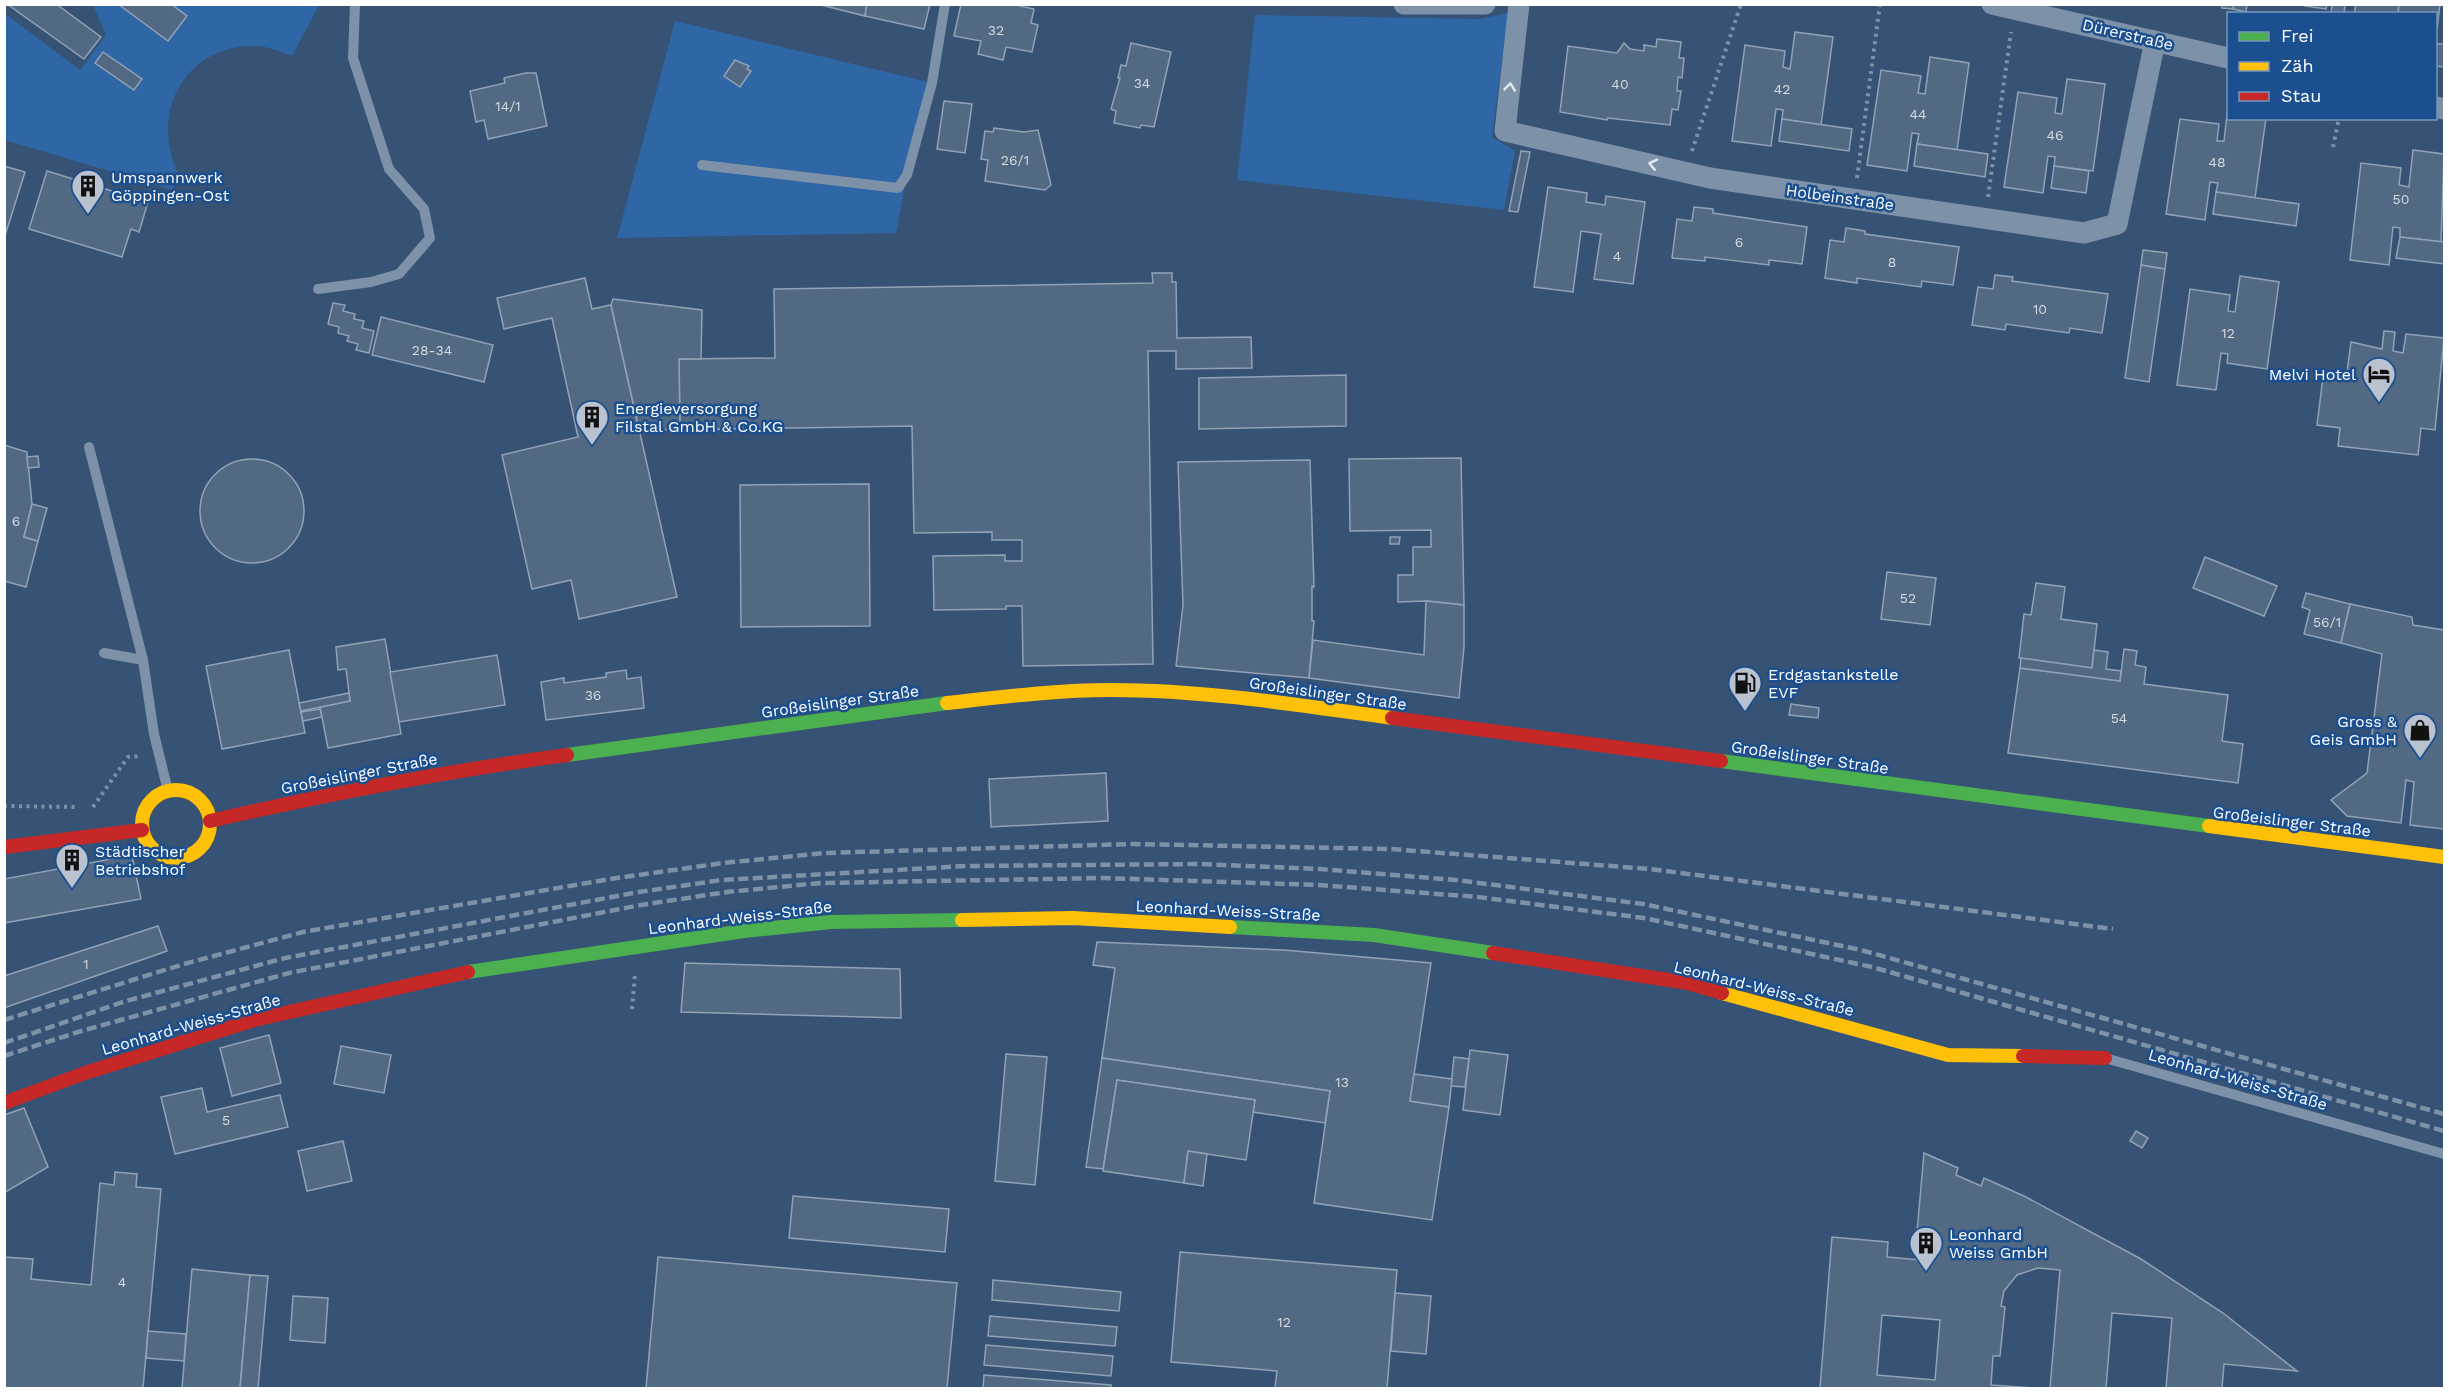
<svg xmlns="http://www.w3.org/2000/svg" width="2449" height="1393" font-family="'Work Sans',sans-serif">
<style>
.green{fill:#2f66a5}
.building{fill:#526984;stroke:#92a2b6;stroke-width:1.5;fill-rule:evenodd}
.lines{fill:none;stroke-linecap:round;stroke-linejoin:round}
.path{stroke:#7d92a8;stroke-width:4;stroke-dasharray:3 4.5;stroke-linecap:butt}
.lane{stroke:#7d92a8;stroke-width:10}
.street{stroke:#7d92a8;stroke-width:21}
.fast{stroke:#4caf50;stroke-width:14}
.slow{stroke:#ffc107;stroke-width:14}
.jam{stroke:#c62828;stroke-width:14}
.rail{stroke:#7e92a7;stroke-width:4.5;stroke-dasharray:10 4.5;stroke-linecap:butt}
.oneway{stroke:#e5e9ee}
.labels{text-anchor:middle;stroke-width:5;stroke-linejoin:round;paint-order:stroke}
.number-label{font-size:14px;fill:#d4dae0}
.street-label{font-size:16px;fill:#fff;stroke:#1b4f8f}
.poi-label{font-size:16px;fill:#fff;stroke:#1b4f8f;text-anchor:start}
</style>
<rect width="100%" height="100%" fill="#365274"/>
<g class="green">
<path d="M93 5H319L292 56C279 51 266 46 252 46 183 47 150 115 178 173L172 190 5 140 4 13 80 70 106 35Z"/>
<polygon points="1508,13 1492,137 1515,151 1504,210 1237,180 1255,15 1480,19"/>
<polygon points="675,21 932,83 907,175 896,233 617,238"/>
</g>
<g class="building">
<polygon points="7,4 56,4 101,37 84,59"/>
<polygon points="118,4 171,4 187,16 168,41"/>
<polygon points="817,4 867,4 865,16"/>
<polygon points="867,4 930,4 924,29 865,16"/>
<polygon points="961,4 1012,4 1034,9 1031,23 1038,25 1032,52 1006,47 1003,60 978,54 981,41 954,36"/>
<polygon points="2222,4 2234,4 2233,9 2222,8"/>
<polygon points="2234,4 2247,4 2246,12 2233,9"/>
<polygon points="2306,4 2327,4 2326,9 2305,6"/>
<polygon points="2332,4 2345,4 2344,14 2331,14"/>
<polygon points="2356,4 2399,4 2398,14 2354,14"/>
<polygon points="2399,4 2440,4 2437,29 2436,14 2398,14"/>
<polygon points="1795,32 1833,37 1821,125 1782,119 1783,110 1776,109 1771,146 1732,141 1745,45 1785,51 1783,67 1790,69"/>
<polygon points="1657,39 1681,42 1679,58 1684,58 1682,78 1678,77 1677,91 1681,91 1678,110 1672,109 1670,125 1608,118 1607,120 1560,112 1568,46 1617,53 1624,43 1630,49 1644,51 1644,45 1656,47"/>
<polygon points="1131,43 1171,52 1154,127 1141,125 1140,128 1114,123 1116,111 1111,109 1120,78 1118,78 1121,65 1126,66"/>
<polygon points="2436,44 2444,44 2444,67 2436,66"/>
<polygon points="103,52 142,79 134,90 95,63"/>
<polygon points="1930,57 1969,63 1957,150 1917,144 1919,134 1912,133 1907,171 1867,165 1881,70 1921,76 1918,93 1925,94"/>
<polygon points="735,60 749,66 747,69 751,71 740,87 724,76"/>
<polygon points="526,73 536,73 547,126 488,139 484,120 476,122 470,91 505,83 504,78"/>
<polygon points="2067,79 2105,84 2093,171 2054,166 2055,157 2048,156 2043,193 2004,187 2018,92 2057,98 2055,113 2062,114"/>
<polygon points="944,101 972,104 965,153 937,149"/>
<polygon points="2228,106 2228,118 2266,118 2255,198 2216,192 2218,183 2210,182 2205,220 2166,214 2180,119 2219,124 2217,141 2224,141"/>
<polygon points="1782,119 1852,129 1849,151 1779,141"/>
<polygon points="994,128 1024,132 1038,130 1051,185 1045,190 985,181 988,160 981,159 985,131 993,132"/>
<polygon points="1917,144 1988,154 1985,177 1914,166"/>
<polygon points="2413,150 2444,154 2441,242 2400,237 2400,228 2393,227 2389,265 2350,260 2361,163 2401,168 2399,185 2409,187"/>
<polygon points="1521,151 1530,152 1518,212 1509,211"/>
<polygon points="4,166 25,172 4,239"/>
<polygon points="2054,166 2089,171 2086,193 2051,188"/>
<polygon points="47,171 148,202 139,232 131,229 122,257 29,229"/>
<polygon points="1548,187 1587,193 1586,202 1605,205 1606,196 1645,202 1633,284 1594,279 1601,234 1581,231 1573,292 1534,287"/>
<polygon points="2216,192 2299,204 2296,226 2213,214"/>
<polygon points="1694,207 1713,209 1713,213 1807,227 1802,264 1769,260 1769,265 1705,257 1705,261 1672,258 1677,219 1692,221"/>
<polygon points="1846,228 1865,231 1865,234 1959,247 1953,285 1922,281 1921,287 1857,278 1857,283 1825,278 1830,240 1844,242"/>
<polygon points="2400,237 2444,242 2444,264 2396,258"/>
<polygon points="2143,250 2167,253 2165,269 2141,265"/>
<polygon points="2141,265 2165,269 2149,382 2125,378"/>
<polygon points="1152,273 1172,273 1172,282 1176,282 1177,338 1251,337 1252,368 1176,369 1176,351 1148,351 1153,664 1023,666 1022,606 1006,606 1006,609 934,610 933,556 1005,555 1005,561 1022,561 1022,540 992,540 992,532 914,533 912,426 680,430 679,359 775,358 774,289 1153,283"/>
<polygon points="1995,275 2013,277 2012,281 2108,294 2102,333 2070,328 2069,333 2006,324 2005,330 1972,325 1978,287 1993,289"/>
<polygon points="2240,276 2279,282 2267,369 2227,363 2228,354 2221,353 2216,390 2177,385 2190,289 2230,295 2228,311 2235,312"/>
<polygon points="585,278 592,309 611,305 677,597 579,619 571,580 532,589 502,455 578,437 552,318 504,329 497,298"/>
<polygon points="613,299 702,310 701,359 679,359 680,430 639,429 611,305"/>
<polygon points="333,303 345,305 343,311 355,314 354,319 364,321 362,328 374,331 369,353 356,350 358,344 347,341 349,336 338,333 339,327 328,324"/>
<polygon points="381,317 493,345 484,382 372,355"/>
<polygon points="2384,331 2395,332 2393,351 2403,353 2406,334 2444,338 2435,430 2421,428 2418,455 2338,446 2340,428 2317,425 2323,377 2346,380 2351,342 2382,349"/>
<polygon points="1346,375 1346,426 1199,429 1199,378"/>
<polygon points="4,445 27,452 32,504 24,537 38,541 26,587 4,581"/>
<polygon points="38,456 39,467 28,468 27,457"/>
<polygon points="1461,458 1464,605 1426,601 1398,602 1398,575 1413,575 1413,547 1431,547 1431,530 1350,531 1349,459"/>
<circle cx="252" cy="511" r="52"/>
<polygon points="1310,460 1314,587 1312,586 1312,621 1314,621 1309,678 1176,666 1183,605 1178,462"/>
<polygon points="869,484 870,626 741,627 740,485"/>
<polygon points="32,504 47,508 38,541 24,537"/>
<polygon points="1390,537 1400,537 1399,544 1390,544"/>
<polygon points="2205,557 2277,586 2264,616 2193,588"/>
<polygon points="1887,572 1936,578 1930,625 1881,619"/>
<polygon points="2036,583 2065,587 2061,619 2097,624 2092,668 2019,658 2024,614 2031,615"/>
<polygon points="2306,593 2350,604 2341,643 2304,634 2310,610 2302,607"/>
<polygon points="1426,601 1464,605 1464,647 1459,698 1309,678 1313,640 1424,655"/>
<polygon points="2350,604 2412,617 2413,625 2444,630 2444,829 2410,825 2414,782 2406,780 2401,823 2347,816 2331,800 2367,773 2382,654 2341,643"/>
<polygon points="385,639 401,734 328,748 320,707 350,701 346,669 338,670 336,647"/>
<polygon points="2124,649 2137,651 2135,665 2146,667 2144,684 2228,695 2222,741 2243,744 2238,783 2008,753 2020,668 2120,681"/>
<polygon points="289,650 305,733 222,749 206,666"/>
<polygon points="2094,650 2108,652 2106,669 2121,671 2120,681 2020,668 2021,658 2092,668"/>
<polygon points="497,655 505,705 399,722 390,672"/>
<polygon points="626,670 627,679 641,677 644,708 546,720 541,682 564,678 564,683 606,677 606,673"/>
<polygon points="349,693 350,701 301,711 299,703"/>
<polygon points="1791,704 1819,708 1818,718 1789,715"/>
<polygon points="320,709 322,717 303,721 301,712"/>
<polygon points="1106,773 1108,821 991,827 989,779"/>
<polygon points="132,855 141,899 4,923 4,879"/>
<polygon points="158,926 167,951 4,1008 4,976"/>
<polygon points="1097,942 1284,950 1431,963 1410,1101 1449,1107 1432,1220 1314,1203 1330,1091 1102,1058 1115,968 1093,965"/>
<polygon points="685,963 900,969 901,1018 681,1012"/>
<polygon points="269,1035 281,1083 232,1096 220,1048"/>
<polygon points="341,1046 391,1055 384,1093 334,1084"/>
<polygon points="1470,1050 1508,1055 1500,1115 1463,1110"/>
<polygon points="1006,1054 1047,1057 1035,1185 995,1181"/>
<polygon points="1454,1057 1469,1059 1465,1087 1451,1086"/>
<polygon points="1102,1058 1330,1091 1325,1123 1253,1112 1255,1100 1117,1080 1103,1169 1086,1167"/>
<polygon points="1414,1074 1452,1079 1449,1107 1410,1101"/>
<polygon points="1117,1080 1255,1100 1246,1160 1188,1151 1184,1183 1103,1171"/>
<polygon points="202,1088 207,1112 280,1095 288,1127 175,1154 161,1097"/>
<polygon points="24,1108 48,1167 4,1193 4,1115"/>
<polygon points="2136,1131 2148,1138 2142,1148 2130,1141"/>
<polygon points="343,1141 352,1181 307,1191 298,1151"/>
<polygon points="1188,1151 1207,1154 1203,1186 1184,1183"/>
<path d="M1924 1153 1958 1168 1956 1175 1981 1186 1984 1178 2026 1197 2141 1259 2223 1313 2297 1371 2224 1364 2222 1388H2166L2172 1318 2112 1313 2106 1388H2050L2060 1270 2038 1268 2017 1275 2004 1291 2001 1306 2005 1307 2000 1356H1993L1991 1385 2035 1388H1820L1832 1237 1888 1242 1887 1257 1921 1260V1255L1915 1254ZM1882 1315 1940 1320 1935 1380 1877 1375Z"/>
<polygon points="115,1172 137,1174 136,1187 161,1189 143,1388 4,1388 4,1257 33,1259 31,1279 91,1285 100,1183 114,1185"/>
<polygon points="793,1196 949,1209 945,1252 789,1238"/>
<polygon points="1180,1252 1397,1270 1387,1388 1275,1388 1277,1371 1171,1362"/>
<polygon points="658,1257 957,1283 947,1388 646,1388"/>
<polygon points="192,1269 250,1275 240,1388 182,1388"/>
<polygon points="250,1275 268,1276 258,1388 240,1388"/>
<polygon points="993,1280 1121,1292 1119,1311 992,1300"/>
<polygon points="1395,1293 1431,1296 1426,1354 1391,1351"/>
<polygon points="293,1296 328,1298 325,1343 290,1340"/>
<polygon points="990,1316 1117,1327 1115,1346 988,1336"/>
<polygon points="148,1331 186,1334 184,1361 146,1358"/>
<polygon points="986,1345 1113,1356 1111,1376 984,1365"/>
<polygon points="984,1375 1111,1385 1111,1388 983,1388"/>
</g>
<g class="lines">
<g class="path">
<polyline points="2333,147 2339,118"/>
<polyline points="1692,151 1741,4"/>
<polyline points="1857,178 1880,4"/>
<polyline points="1988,197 2011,32"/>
<polyline points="4,806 78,807"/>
<polyline points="93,807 128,757 140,756"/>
<polyline points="632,1009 635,974"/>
</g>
<g class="lane">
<polyline points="702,165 898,188 907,175 932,83 945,4"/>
<polyline points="318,289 371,282 399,274 430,238 424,209 389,169 353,58 355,4"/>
<polyline points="89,447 143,660"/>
<polyline points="104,653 143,660 154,734 168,791"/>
<polyline points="2105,1058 2444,1154"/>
</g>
<g class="street">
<polyline points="1404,4 1485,4"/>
<polyline points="1519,4 1505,131 1710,178 2084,233 2117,224 2155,41"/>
<polyline points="1992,4 2228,58"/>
<polyline points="2436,107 2444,109"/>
</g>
<g class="fast">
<polyline points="567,755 947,703"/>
<polyline points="1721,761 2209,826"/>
<polyline points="1230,927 1374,935 1493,953"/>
<polyline points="468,972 744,931 831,922 962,920"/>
</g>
<g class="slow">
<path d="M947 703C1001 697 1056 690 1111 690 1205 690 1299 705 1392 718"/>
<circle cx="176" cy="824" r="34"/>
<polyline points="2209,826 2444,857"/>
<polyline points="962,920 1073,918 1230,927"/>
<polyline points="1722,993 1948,1055 2023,1056"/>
</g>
<g class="jam">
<polyline points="1392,718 1721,761"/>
<path d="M210 821C328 794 446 771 567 755"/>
<polyline points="4,847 142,830"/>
<polyline points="1493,953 1688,983 1722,993"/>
<polyline points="2023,1056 2105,1058"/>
<polyline points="4,1103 85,1073 254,1020 468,972"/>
</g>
<g class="rail">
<polyline points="4,1020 184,964 303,932 610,879 723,863 825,853 1132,844 1391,849 1650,869 2113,929"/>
<polyline points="4,1043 126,1001 285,958 639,892 722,880 966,866 1199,864 1320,869 1456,880 1643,904 1861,950 2444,1114"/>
<polyline points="4,1056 78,1032 289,973 641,905 727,892 820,883 1103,878 1319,885 1478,897 1644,918 1872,967 2444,1131"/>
</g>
</g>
<defs><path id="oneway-chevron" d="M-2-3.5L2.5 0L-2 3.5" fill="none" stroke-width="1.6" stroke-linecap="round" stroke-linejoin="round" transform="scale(1.5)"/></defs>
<g class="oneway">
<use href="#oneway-chevron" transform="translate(1510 87) rotate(-84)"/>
<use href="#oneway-chevron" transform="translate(1653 164) rotate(-167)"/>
</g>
<defs>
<symbol id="building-pin" viewBox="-11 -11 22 30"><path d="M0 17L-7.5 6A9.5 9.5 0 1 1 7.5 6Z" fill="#b9c2ce" stroke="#1b4f8f"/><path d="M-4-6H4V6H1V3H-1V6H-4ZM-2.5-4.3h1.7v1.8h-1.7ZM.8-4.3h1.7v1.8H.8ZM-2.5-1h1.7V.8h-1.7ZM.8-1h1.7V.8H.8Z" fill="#111"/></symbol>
<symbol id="hotel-pin" viewBox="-11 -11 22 30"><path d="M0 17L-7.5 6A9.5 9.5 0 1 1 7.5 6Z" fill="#b9c2ce" stroke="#1b4f8f"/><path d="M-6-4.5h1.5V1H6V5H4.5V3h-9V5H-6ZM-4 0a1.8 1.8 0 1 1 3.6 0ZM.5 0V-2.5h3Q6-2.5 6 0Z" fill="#111"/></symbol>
<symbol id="fuel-pin" viewBox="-11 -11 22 30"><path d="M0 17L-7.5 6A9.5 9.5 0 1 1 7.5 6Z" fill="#b9c2ce" stroke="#1b4f8f"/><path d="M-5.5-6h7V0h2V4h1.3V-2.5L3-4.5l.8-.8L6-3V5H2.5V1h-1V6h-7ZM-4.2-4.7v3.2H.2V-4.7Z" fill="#111"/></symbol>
<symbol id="shop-pin" viewBox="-11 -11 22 30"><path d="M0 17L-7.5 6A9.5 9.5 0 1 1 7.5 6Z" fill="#b9c2ce" stroke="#1b4f8f"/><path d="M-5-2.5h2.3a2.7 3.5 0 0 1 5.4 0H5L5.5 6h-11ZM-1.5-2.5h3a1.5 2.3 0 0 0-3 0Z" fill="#111"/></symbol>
</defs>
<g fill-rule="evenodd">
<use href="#building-pin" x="69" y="167" width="38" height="52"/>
<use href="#hotel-pin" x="2360" y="355" width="38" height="52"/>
<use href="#building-pin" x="573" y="398" width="38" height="52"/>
<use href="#fuel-pin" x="1726" y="664" width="38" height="52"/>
<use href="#shop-pin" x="2401" y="711" width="38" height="52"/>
<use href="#building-pin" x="53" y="841" width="38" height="52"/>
<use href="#building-pin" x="1907" y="1224" width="38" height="52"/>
</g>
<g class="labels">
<g class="number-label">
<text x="996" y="35">32</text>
<text x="1142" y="88">34</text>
<text x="1620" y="89">40</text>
<text x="1782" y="94">42</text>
<text x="508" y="111">14/1</text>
<text x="1918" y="119">44</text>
<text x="2055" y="140">46</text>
<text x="1015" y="165">26/1</text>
<text x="2217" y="167">48</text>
<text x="2401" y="204">50</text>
<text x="1739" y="247">6</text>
<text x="1617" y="261">4</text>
<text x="1892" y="267">8</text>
<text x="2040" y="314">10</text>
<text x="2228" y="338">12</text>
<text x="432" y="355">28-34</text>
<text x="16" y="526">6</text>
<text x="1908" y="603">52</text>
<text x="2327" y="627">56/1</text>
<text x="593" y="700">36</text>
<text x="2119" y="723">54</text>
<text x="86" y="969">1</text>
<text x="1342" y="1087">13</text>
<text x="226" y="1125">5</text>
<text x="122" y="1287">4</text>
<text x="1284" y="1327">12</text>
</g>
<g class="street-label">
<text transform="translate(2128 34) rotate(13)" y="6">Dürerstraße</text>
<text transform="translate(1840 197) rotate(8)" y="6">Holbeinstraße</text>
<text transform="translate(1328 693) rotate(8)" y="6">Großeislinger Straße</text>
<text transform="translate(840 701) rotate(-8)" y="6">Großeislinger Straße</text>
<text transform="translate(1810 757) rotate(8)" y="6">Großeislinger Straße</text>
<text transform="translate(359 773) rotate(-11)" y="6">Großeislinger Straße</text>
<text transform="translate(2292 821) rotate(7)" y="6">Großeislinger Straße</text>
<text transform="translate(1228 910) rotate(3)" y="6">Leonhard-Weiss-Straße</text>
<text transform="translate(740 917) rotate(-7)" y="6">Leonhard-Weiss-Straße</text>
<text transform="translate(1764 988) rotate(14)" y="6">Leonhard-Weiss-Straße</text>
<text transform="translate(191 1024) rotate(-16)" y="6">Leonhard-Weiss-Straße</text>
<text transform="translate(2238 1079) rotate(16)" y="6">Leonhard-Weiss-Straße</text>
</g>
<g class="poi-label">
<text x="111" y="183">Umspannwerk<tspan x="111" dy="18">Göppingen-Ost</tspan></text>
<text x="2356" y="380" text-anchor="end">Melvi Hotel</text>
<text x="615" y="414">Energieversorgung<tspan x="615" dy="18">Filstal GmbH &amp; Co.KG</tspan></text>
<text x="1768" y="680">Erdgastankstelle<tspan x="1768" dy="18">EVF</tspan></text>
<text x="2397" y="727" text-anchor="end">Gross &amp;<tspan x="2397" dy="18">Geis GmbH</tspan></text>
<text x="95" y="857">Städtischer<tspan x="95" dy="18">Betriebshof</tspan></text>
<text x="1949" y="1240">Leonhard<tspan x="1949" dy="18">Weiss GmbH</tspan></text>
</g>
</g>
<rect width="2449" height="1393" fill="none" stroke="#ffffff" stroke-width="12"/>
<rect x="2227" y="12" width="210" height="108" fill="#1b4f8f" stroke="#7695bc" stroke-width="1.5"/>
<rect x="2239" y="32" width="30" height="9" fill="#4caf50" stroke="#7695bc" stroke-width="1.5"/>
<text x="2281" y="42" font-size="18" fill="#ffffff">Frei</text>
<rect x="2239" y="62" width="30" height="9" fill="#ffc107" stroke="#7695bc" stroke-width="1.5"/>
<text x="2281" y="72" font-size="18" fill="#ffffff">Zäh</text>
<rect x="2239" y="92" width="30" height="9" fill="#c62828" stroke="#7695bc" stroke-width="1.5"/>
<text x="2281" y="102" font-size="18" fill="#ffffff">Stau</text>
</svg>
